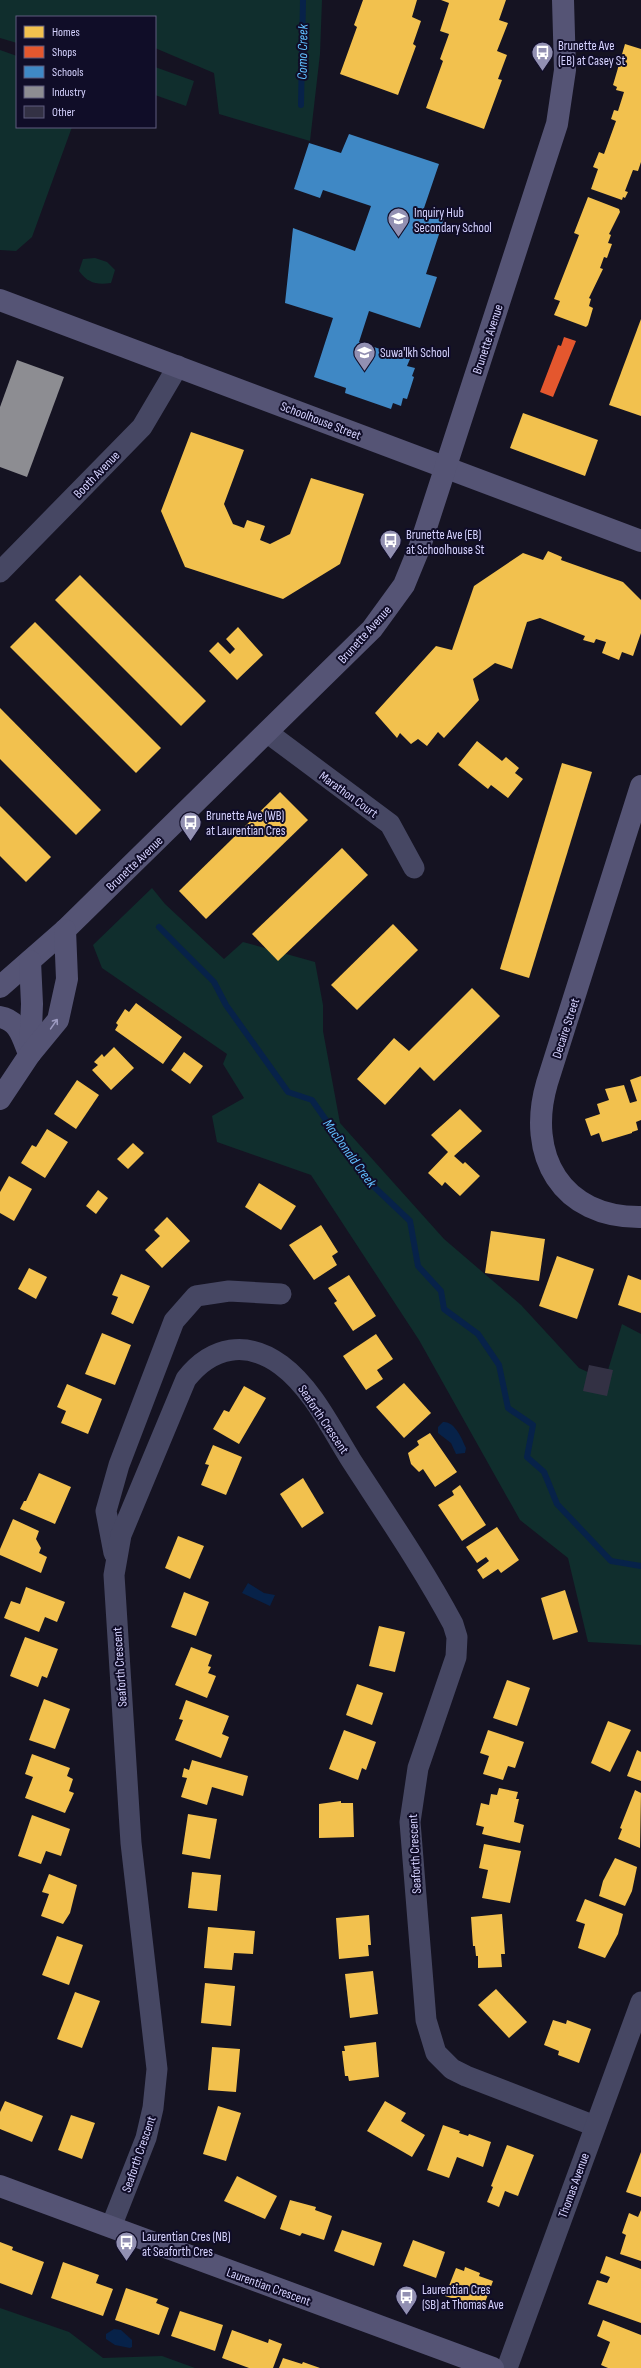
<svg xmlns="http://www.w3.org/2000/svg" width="641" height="2368" font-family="'Sofia Sans Condensed',sans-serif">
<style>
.green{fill:#102e2d}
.water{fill:#072249}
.homes{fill:#f2c14e}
.shops{fill:#e4572e}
.schools{fill:#3f88c5}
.industry{fill:#8d8d92}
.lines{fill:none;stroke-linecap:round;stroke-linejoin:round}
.stream{stroke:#072249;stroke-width:6}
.building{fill:#333144}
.street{stroke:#464763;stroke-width:21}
.secondary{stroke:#555475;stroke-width:22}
.oneway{stroke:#9c9ac1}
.labels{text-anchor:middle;stroke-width:4;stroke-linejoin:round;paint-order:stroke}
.poi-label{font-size:13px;fill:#d6d3ff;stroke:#100d28;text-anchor:start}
.street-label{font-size:13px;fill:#d6d3ff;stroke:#100d28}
.water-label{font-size:14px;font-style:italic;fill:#61bfff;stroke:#100d28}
</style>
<rect width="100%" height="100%" fill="#151322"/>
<g class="green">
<polygon points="0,0 322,0 320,54 310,141 219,114 214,73 155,48 155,17 17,17 17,43 0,38"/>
<polygon points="0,50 17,56 17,127 72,127 32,237 16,251 0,250"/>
<polygon points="155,67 194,81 186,106 155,95"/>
<path d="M95 258 107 262 115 270 111 283C96 285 88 283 79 271L83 259Z"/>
<polygon points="152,888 165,904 224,959 243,942 315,962 323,1005 323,1031 340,1123 444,1239 521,1305 579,1368 605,1380 622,1324 641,1334 641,1645 588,1642 568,1558 520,1520 419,1340 311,1175 217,1142 212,1116 244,1098 223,1064 227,1054 102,968 93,945"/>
<polygon points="0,2308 69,2332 103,2358 162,2356 195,2368 0,2368"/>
</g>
<g class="water">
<path d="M443 1422C455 1421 462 1439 466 1448L465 1453 456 1454 451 1443 438 1433V1427Z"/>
<polygon points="248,1583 264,1593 275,1595 270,1606 242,1593"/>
<polygon points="114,2329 121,2330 132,2340 132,2347 130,2348 115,2345 106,2339 106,2334"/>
</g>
<g class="homes">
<polygon points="363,0 417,0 412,17 421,21 413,44 416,46 398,95 340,74 357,27 354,25"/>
<polygon points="441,0 506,0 499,20 508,23 497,51 507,55 498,79 502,80 484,129 426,108 443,61 440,59 449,34 440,31 449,3"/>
<polygon points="625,44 641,49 641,162 638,171 633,170 625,191 628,192 625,198 623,197 622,200 591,189 598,169 593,167 599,152 604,154 616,121 611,119 614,110 618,111 624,92 616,90 617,87 613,85"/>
<polygon points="588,197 619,209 620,212 609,234 611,235 608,243 612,244 607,258 604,257 600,268 603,269 589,298 591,299 589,306 593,308 588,325 586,327 554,315 560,301 554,299 579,235 574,233"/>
<polygon points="641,319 641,416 609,405"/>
<polygon points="523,413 598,440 585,476 510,448"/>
<polygon points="191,432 244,450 224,504 233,524 244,528 247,520 265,526 260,540 270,544 290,534 311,478 364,494 340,564 283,599 185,567 161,511"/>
<polygon points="548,551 562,557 561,560 623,582 641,600 641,633 633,656 622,652 619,660 602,653 606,642 596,639 594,643 583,640 585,636 540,618 527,622 512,669 495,663 473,679 479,700 444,738 438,732 427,746 418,739 411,744 400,733 397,738 375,713 436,646 452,650 474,586 523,553 543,560"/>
<polygon points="80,575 206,701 181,726 55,600"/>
<polygon points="35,622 161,748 136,773 10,647"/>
<polygon points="238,627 263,655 237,680 209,651 218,642 230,654 235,649 226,639"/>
<polygon points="0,708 101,810 76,835 0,759"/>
<polygon points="477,741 502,761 506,757 519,768 515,773 523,779 508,798 491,785 488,789 458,765"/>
<polygon points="562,763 592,772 529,978 500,969"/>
<polygon points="280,792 308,820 206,919 179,891"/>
<polygon points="0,806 51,857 26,882 0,856"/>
<polygon points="342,848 368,875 278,961 252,934"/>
<polygon points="393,924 418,950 357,1010 331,985"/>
<polygon points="472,988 500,1016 434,1081 420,1067 385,1105 357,1079 394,1038 409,1051"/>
<polygon points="136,1003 182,1037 163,1064 115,1030 118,1025 116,1023 125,1009 129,1012"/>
<polygon points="114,1047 134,1068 111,1090 92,1070 98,1065 94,1062 102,1054 104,1057"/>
<polygon points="184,1052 203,1066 190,1084 171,1070"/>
<polygon points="641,1076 641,1120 636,1122 638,1130 632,1132 632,1133 602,1142 599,1133 591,1136 585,1119 600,1114 597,1104 609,1100 605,1089 624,1085 630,1103 637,1101 630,1080"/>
<polygon points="77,1080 99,1095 76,1129 54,1114"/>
<polygon points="460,1109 482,1131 454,1156 463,1164 465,1162 480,1176 460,1196 445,1182 442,1186 428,1173 448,1152 431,1135"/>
<polygon points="47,1129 68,1142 45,1178 21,1163 32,1145 36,1147"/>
<polygon points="133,1143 144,1153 128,1169 117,1159"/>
<polygon points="9,1176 32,1189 14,1221 0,1213 0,1192"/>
<polygon points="259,1183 296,1206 281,1230 245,1207"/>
<polygon points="98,1190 108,1198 96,1214 86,1206"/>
<polygon points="167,1217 190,1241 162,1268 145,1250 160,1236 154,1230"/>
<polygon points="321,1225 338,1252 332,1256 337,1265 314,1280 289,1245"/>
<polygon points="491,1231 545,1239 539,1281 485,1273"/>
<polygon points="557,1256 594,1269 577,1319 539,1306"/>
<polygon points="29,1268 47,1277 36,1299 18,1289"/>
<polygon points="121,1274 150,1286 133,1324 111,1314 118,1297 112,1295"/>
<polygon points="349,1275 376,1316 353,1331 334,1303 337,1301 328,1288"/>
<polygon points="628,1275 641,1280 641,1313 618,1305"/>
<polygon points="102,1333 131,1345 115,1385 85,1374"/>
<polygon points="376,1334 393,1359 377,1370 383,1379 366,1390 343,1356"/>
<polygon points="404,1383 431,1413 404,1438 376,1407"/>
<polygon points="67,1384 102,1399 88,1434 61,1423 66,1411 57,1407"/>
<polygon points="244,1386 266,1398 239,1444 213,1429 224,1410 229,1412"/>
<polygon points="430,1433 457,1472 435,1487 423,1469 419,1472 411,1464 408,1453 419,1445 417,1441"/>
<polygon points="213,1445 242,1457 226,1495 201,1485 209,1465 205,1464"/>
<polygon points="39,1473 71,1487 55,1524 20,1509 24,1501 26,1501"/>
<polygon points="303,1478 324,1513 302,1528 280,1494"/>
<polygon points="460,1485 486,1525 462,1541 438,1505 454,1495 452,1491"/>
<polygon points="13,1519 39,1531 36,1539 41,1548 39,1553 47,1557 41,1573 0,1555 0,1549"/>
<polygon points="497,1527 519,1560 501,1573 498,1569 483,1579 477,1570 489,1561 486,1557 477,1563 466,1547"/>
<polygon points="178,1536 204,1546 190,1579 165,1568"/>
<polygon points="26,1587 65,1602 57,1622 45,1617 39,1632 4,1618 11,1601 20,1604"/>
<polygon points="565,1590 578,1632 553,1640 541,1598"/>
<polygon points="184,1592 209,1602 196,1636 171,1627"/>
<polygon points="379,1626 405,1632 395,1672 369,1666"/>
<polygon points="25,1637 58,1649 47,1678 42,1676 38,1687 10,1676"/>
<polygon points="191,1647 212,1655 208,1666 211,1667 208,1673 216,1676 207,1698 175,1685"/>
<polygon points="507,1680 530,1688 517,1726 493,1718"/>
<polygon points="357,1684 383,1693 372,1725 346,1715"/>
<polygon points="44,1699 70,1709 55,1749 29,1740"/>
<polygon points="186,1700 229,1716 222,1734 229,1737 221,1758 175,1740 183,1720 179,1719"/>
<polygon points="608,1721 631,1730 610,1772 591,1763"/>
<polygon points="344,1730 376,1742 366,1770 362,1768 358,1780 329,1769"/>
<polygon points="488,1730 524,1742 515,1768 508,1766 503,1780 483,1774 489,1756 480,1753"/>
<polygon points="637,1750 641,1752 641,1781 627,1776"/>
<polygon points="32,1754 70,1768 67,1776 73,1779 69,1791 74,1793 65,1813 25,1798 33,1777 25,1774"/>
<polygon points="192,1760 248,1776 243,1796 212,1787 207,1805 181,1797 187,1778 182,1777 184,1768 189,1770"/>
<polygon points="499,1788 518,1792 516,1799 519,1799 514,1822 524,1825 520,1843 482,1834 484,1827 476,1825 481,1803 489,1805 491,1794 497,1795"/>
<polygon points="635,1790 641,1793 640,1848 618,1839 622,1829 620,1828"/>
<polygon points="341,1801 341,1803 353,1803 354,1837 319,1838 319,1804"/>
<polygon points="188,1814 217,1819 210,1859 182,1854"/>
<polygon points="32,1815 70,1829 61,1856 46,1851 41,1864 18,1856"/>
<polygon points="484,1844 521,1851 510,1903 482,1898 488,1870 479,1868"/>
<polygon points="615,1858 637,1867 632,1891 625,1906 599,1896 603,1881"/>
<polygon points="192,1872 221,1875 217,1911 188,1908"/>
<polygon points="49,1874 77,1885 70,1913 63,1924 41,1916 49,1894 42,1892"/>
<polygon points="585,1899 623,1914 618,1934 605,1958 578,1948 585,1924 576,1921"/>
<polygon points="502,1914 505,1954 501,1954 502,1967 478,1968 478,1956 476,1956 475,1946 473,1946 471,1917"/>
<polygon points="369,1915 371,1945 368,1945 369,1956 339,1959 336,1918"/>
<polygon points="208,1927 255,1931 253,1954 234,1953 232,1970 204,1968"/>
<polygon points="57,1936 83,1945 69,1985 42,1975"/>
<polygon points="373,1971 378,2014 350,2018 345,1974"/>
<polygon points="205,1983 235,1986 231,2026 201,2023"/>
<polygon points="496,1989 527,2022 509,2038 478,2005"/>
<polygon points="75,1992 100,2001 82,2048 57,2039"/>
<polygon points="553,2020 566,2024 567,2020 591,2029 579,2063 558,2055 559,2051 544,2045"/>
<polygon points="376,2042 379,2077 349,2081 348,2076 345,2076 342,2051 345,2051 344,2046"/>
<polygon points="212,2047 240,2049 236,2092 208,2090"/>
<polygon points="5,2101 43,2116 32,2142 0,2129 0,2112"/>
<polygon points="385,2101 406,2113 401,2121 425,2135 412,2157 367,2131"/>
<polygon points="218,2106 241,2113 226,2161 203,2154"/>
<polygon points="71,2115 95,2123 82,2159 58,2150"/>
<polygon points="443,2125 460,2131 459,2133 468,2136 469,2134 491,2142 483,2167 457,2157 449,2178 427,2170"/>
<polygon points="507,2145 534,2155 518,2196 505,2191 499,2207 487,2202 493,2187 491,2186"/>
<polygon points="641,2152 641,2197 626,2192"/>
<polygon points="237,2176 277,2196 265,2219 224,2201"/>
<polygon points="290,2200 316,2207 315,2210 332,2216 324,2240 302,2233 300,2236 280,2229"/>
<polygon points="641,2210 641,2261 620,2254 626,2235 622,2233 629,2213 638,2217"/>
<polygon points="342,2230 382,2243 374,2266 334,2251"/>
<polygon points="413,2240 445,2252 436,2278 403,2266"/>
<polygon points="0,2242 13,2247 12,2250 44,2262 32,2295 0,2283"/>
<polygon points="606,2256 641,2269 641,2323 588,2304 597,2280 607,2283 610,2277 600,2273"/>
<polygon points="63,2262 99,2275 96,2283 113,2289 103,2316 51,2298"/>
<polygon points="465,2267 480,2273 479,2276 493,2281 483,2308 445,2296 456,2268 464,2271"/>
<polygon points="126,2288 158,2299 156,2303 169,2308 159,2335 115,2320"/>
<polygon points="180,2311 223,2325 215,2351 171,2336"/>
<polygon points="603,2320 641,2335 641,2368 608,2368 601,2365 610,2342 597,2336"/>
<polygon points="232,2330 268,2343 269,2339 282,2344 273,2368 249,2368 222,2358"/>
<polygon points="283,2358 302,2364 303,2362 320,2368 279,2368"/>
</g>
<polygon class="shops" points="564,337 576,341 553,397 540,392 558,345 561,346"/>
<polygon class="schools" points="349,134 439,164 423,211 444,219 426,274 437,277 420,328 369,311 359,342 410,359 407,366 415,368 412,376 414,377 407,399 403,398 401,406 393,403 391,409 345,393 346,388 314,377 333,318 285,303 293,228 355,251 371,206 323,190 320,198 294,189 309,143 341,153"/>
<polygon class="industry" points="17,360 64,377 27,477 0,467 0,407"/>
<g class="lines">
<g class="stream">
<polyline points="301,105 303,0"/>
<polyline points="159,927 214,982 226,1005 288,1092 312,1100 369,1182 410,1221 418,1266 441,1291 444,1309 478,1334 499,1365 508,1408 533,1425 527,1457 544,1472 557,1504 611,1561 641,1566"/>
</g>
</g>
<polygon class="building" points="589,1365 613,1370 607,1396 583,1391"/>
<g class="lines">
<g class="street">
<polyline points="0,572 142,427 178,366"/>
<polyline points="268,733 390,824 414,868"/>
<polyline points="114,1553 106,1511 119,1465 174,1321 196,1296 229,1291 281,1294"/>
<path d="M111 2227 146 2138 153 2108 157 2069 131 1843 114 1575 121 1535 186 1379C212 1346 247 1340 281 1365 312 1388 331 1428 351 1460 386 1514 423 1568 453 1624L457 1637 456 1657 418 1768 410 1822 426 2020 436 2053 452 2069 466 2076 595 2126"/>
<polyline points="507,2368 641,2002"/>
</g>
<g class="secondary">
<polyline points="0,300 641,541"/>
<path d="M641 786 547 1083C526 1155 561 1218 641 1217"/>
<polyline points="0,987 65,930 372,629 404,585 420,546 557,124 565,70 563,0"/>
<path d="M0 1017C18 1020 22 1036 28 1051"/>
<polyline points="30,1054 32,1004 30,961"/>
<polyline points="0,1099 30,1054 58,1020 67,979 65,930"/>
<polyline points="0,2186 493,2368"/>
</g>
</g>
<defs><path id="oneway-shaft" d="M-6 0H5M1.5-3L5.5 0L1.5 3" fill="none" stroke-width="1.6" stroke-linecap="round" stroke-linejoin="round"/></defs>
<use class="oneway" href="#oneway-shaft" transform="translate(54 1024) rotate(-55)"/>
<defs>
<symbol id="bus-pin" viewBox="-11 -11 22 30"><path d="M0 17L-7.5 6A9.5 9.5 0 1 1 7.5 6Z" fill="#9290b2" stroke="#100d28"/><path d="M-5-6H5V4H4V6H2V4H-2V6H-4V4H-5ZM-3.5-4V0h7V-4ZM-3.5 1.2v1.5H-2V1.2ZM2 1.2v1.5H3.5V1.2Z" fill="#fff"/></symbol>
<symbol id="school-pin" viewBox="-11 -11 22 30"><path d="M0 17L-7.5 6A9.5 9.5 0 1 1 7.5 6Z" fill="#9290b2" stroke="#100d28"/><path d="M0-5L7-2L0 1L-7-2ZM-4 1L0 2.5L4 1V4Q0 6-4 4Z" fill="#fff"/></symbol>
</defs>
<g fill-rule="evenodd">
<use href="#bus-pin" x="530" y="40" width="25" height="34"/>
<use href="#school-pin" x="386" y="206" width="25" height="34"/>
<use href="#school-pin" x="352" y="340" width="25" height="34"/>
<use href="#bus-pin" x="378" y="528" width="25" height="34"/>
<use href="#bus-pin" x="178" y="810" width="25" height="34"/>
<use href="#bus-pin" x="114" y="2230" width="25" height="34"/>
<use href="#bus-pin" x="394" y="2284" width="25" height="34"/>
</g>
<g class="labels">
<g class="poi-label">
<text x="558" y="50">Brunette Ave<tspan x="558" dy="15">(EB) at Casey St</tspan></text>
<text x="414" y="217">Inquiry Hub<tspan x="414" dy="15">Secondary School</tspan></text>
<text x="380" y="357">Suwa'lkh School</text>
<text x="406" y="539">Brunette Ave (EB)<tspan x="406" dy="15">at Schoolhouse St</tspan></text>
<text x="206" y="820">Brunette Ave (WB)<tspan x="206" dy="15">at Laurentian Cres</tspan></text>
<text x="142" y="2241">Laurentian Cres (NB)<tspan x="142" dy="15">at Seaforth Cres</tspan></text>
<text x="422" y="2294">Laurentian Cres<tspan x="422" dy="15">(SB) at Thomas Ave</tspan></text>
</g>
<g class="street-label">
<text transform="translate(487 339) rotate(-72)" y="5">Brunette Avenue</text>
<text transform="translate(321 420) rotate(21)" y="5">Schoolhouse Street</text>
<text transform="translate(96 474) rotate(-46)" y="5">Booth Avenue</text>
<text transform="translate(364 634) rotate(-48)" y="5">Brunette Avenue</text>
<text transform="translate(349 794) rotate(36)" y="5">Marathon Court</text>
<text transform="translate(134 863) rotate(-44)" y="5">Brunette Avenue</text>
<text transform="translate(565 1028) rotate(-72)" y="5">Decaire Street</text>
<text transform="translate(324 1419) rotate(56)" y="5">Seaforth Crescent</text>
<text transform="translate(119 1667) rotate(-94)" y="5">Seaforth Crescent</text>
<text transform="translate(414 1854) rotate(-93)" y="5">Seaforth Crescent</text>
<text transform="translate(138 2154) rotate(-71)" y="5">Seaforth Crescent</text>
<text transform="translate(573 2185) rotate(-70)" y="5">Thomas Avenue</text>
<text transform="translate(269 2286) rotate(20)" y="5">Laurentian Crescent</text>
</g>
<g class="water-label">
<text transform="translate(302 52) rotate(-89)" y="5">Como Creek</text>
<text transform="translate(350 1153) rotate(54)" y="5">MacDonald Creek</text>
</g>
</g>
<rect x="16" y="16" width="140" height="112" fill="#100d28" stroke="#5f5c7e"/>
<rect x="24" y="26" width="20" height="12" fill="#f2c14e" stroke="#5f5c7e"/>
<text x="52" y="36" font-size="12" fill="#d6d3ff">Homes</text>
<rect x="24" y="46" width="20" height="12" fill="#e4572e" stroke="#5f5c7e"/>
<text x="52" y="56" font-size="12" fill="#d6d3ff">Shops</text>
<rect x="24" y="66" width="20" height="12" fill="#3f88c5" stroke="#5f5c7e"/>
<text x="52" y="76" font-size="12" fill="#d6d3ff">Schools</text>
<rect x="24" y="86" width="20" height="12" fill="#8d8d92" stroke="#5f5c7e"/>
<text x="52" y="96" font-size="12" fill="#d6d3ff">Industry</text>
<rect x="24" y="106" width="20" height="12" fill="#333144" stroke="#5f5c7e"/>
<text x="52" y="116" font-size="12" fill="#d6d3ff">Other</text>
</svg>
